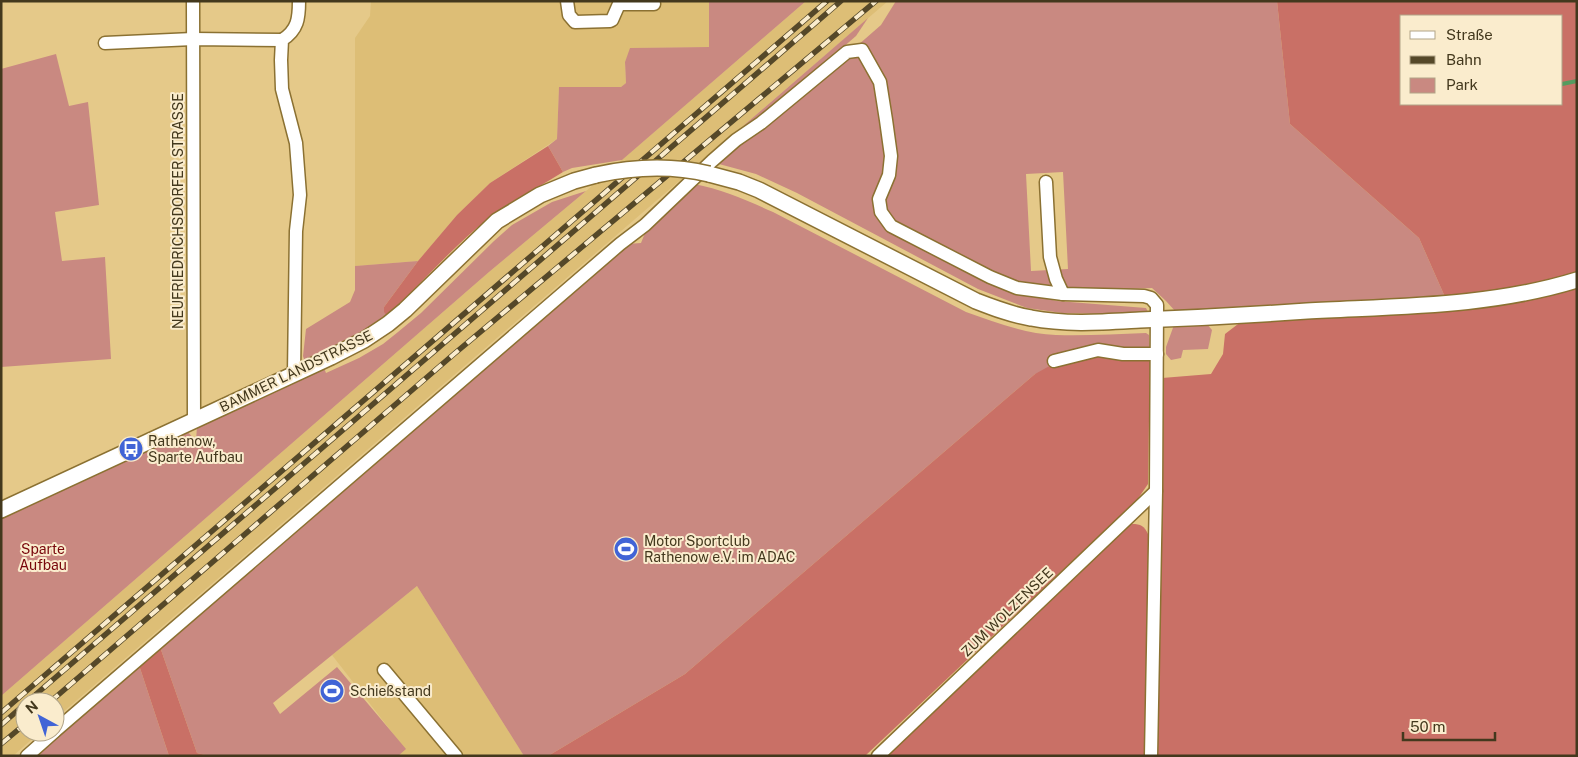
<svg xmlns="http://www.w3.org/2000/svg" width="1578" height="757" font-family="'Public Sans',sans-serif">
<style>
.built{fill:#ddbe76}
.green{fill:#c98981;fill-rule:evenodd}
.forest{fill:#c97066;fill-rule:evenodd}
.lines{fill:none;stroke-linecap:round;stroke-linejoin:round}
.stream{stroke:#559b5f;stroke-width:4}
.minor-casing{stroke:#8b7132;stroke-width:15}
.major-casing{stroke:#8b7132;stroke-width:18}
.minor{stroke:#fff;stroke-width:12}
.major{stroke:#fff;stroke-width:15}
.rail-casing{stroke:#554829;stroke-width:5.5}
.rail{stroke:#faeccd;stroke-width:4;stroke-dasharray:11;stroke-linecap:butt}
.major-bridge-casing{stroke:#8b7132;stroke-width:18;stroke-linecap:butt}
.major-bridge{stroke:#fff;stroke-width:15}
.labels{text-anchor:middle;stroke-width:4;stroke-linejoin:round;paint-order:stroke}
.street-label{font-size:14px;fill:#43381d;stroke:#faeccd}
.poi-label{font-size:14px;fill:#43381d;stroke:#faeccd;text-anchor:start}
.park-label{font-size:14px;fill:#78060b;stroke:#faeccd}
</style>
<rect width="100%" height="100%" fill="#e5c989"/>
<g class="built">
<polygon points="371,1 709,1 709,47 631,48 625,62 626,83 621,87 559,88 557,139 490,183 457,215 418,261 355,266 355,38 370,16"/>
<polygon points="806,1 888,1 55,719 55,702 25,702 25,732 40,732 13,756 1,756 1,696 489,272 586,191"/>
<polygon points="417,586 524,756 398,756 405,749 332,655"/>
</g>
<g class="green">
<polygon points="709,1 806,1 622,160 572,168 563,172 548,146 557,139 559,87 621,87 626,83 625,62 630,48 709,47"/>
<path d="M896 1H1277L1290 124 1419 238 1445 297 1176 312 1166 301 1152 288 1102 290 1038 297 1057 301 1146 308 1148 312 1105 314 1062 313 1027 308 978 289 797 193 756 174 719 164 742 143 763 128 881 25ZM1063 172 1068 269 1031 271 1026 174Z"/>
<polygon points="868,18 856,36 769,111 742,127"/>
<polygon points="56,54 69,106 88,102 99,205 55,212 62,261 105,257 111,359 1,367 1,69"/>
<path d="M694 184C722 189 748 201 773 212L966 312C995 322 1025 334 1056 335 1086 336 1116 334 1146 333L1149 335 1150 357 1035 374 685 674 548 756H524L417 586 273 703 280 714 337 667 406 749 398 756H209L197 753 159 644 356 481 627 244 641 243 645 233Z"/>
<polygon points="586,191 489,272 1,696 1,517 187,431 196,441 197,426 324,368 326,373 359,358 383,344 398,332 421,313 494,241 512,225 552,202"/>
<path d="M418 261 384 307 387 316C371 327 322 361 304 359L303 356 306 329 350 302 355 290V266Z"/>
<polygon points="1206,323 1212,330 1208,349 1183,350 1181,358 1171,360 1166,354 1166,347 1174,325"/>
<polygon points="138,662 169,756 32,756"/>
</g>
<g class="forest">
<path d="M1277 1H1577V272C1534 286 1490 293 1445 297L1419 238 1290 124ZM1402 16H1562V104H1402Z"/>
<path d="M548 146 563 172C543 185 521 196 501 209 459 239 424 281 387 316L384 312V307L418 261 457 215 490 183Z"/>
<polygon points="1577,286 1577,756 1155,756 1162,378 1211,374 1223,354 1225,334 1242,321"/>
<polygon points="1090,357 1150,357 1148,484 1137,500 865,756 548,756 685,674 1035,374 1055,363"/>
<path d="M1132 524C1141 524 1144 526 1148 534L1147 756H886L1128 526Z"/>
<polygon points="159,644 197,753 209,756 169,756 138,662"/>
</g>
<g class="lines">
<polyline class="stream" points="1562,84 1577,81"/>
<defs>
<g id="minor">
<polyline points="193,1 194,421"/>
<polyline points="567,1 569,15 575,22 610,21 612,20 619,4 654,4"/>
<polyline points="105,43 193,39 282,40"/>
<polyline points="1046,182 1050,257 1056,279 1063,294"/>
<polyline points="1054,361 1098,350 1123,354 1157,354"/>
<path d="M294 374 296 231 300 195 296 143 282 89 281 60 282 40C298 30 299 18 299 1"/>
<polyline points="384,670 456,756"/>
<polyline points="55,731 620,244 645,225 712,161 736,140 761,123 847,52 862,50 880,82 886,120 891,156 889,175 879,199 881,212 891,226 990,277 1017,288 1063,294 1144,296 1151,298 1157,305 1156,491 1151,756"/>
<polyline points="27,756 54,732"/>
<polyline points="878,756 1156,491"/>
</g>
<g id="major">
<path d="M709 174 739 182 759 190 976 301C994 308 1012 315 1031 318 1067 325 1104 322 1140 320 1196 318 1251 315 1307 311 1397 306 1490 307 1577 280"/>
<polyline points="1,510 331,357 364,340 388,324 405,310 497,221 540,195 574,181 596,175"/>
</g>
</defs>
<use href="#minor" class="minor-casing"/>
<use href="#major" class="major-casing"/>
<use href="#minor" class="minor"/>
<use href="#major" class="major"/>
<defs>
<g id="rail">
<polyline points="27,702 841,1"/>
<polyline points="50,702 454,354 876,1"/>
<polyline points="1,713 827,1"/>
<polyline points="1,725 25,704"/>
<polyline points="1,744 25,724"/>
</g>
</defs>
<use href="#rail" class="rail-casing"/>
<use href="#rail" class="rail"/>
<defs>
<path id="major-bridge" d="M596 175C633 167 671 165 709 174"/>
</defs>
<use href="#major-bridge" class="major-bridge-casing"/>
<use href="#major-bridge" class="major-bridge"/>
</g>
<defs>
<symbol id="bus-disc" viewBox="-11 -11 22 22"><circle r="9.5" fill="#4164d6" stroke="#faeccd"/><path d="M-5-6H5V4H4V6H2V4H-2V6H-4V4H-5ZM-3.5-4V0h7V-4ZM-3.5 1.2v1.5H-2V1.2ZM2 1.2v1.5H3.5V1.2Z" fill="#fff"/></symbol>
<symbol id="stadium-disc" viewBox="-11 -11 22 22"><circle r="9.5" fill="#4164d6" stroke="#faeccd"/><path d="M0-5a6.5 5 0 1 0 0 10a6.5 5 0 1 0 0-10ZM-3.5-1.8h7v3.6h-7Z" fill="#fff"/></symbol>
</defs>
<g fill-rule="evenodd">
<use href="#bus-disc" x="117" y="435" width="28" height="28"/>
<use href="#stadium-disc" x="612" y="535" width="28" height="28"/>
<use href="#stadium-disc" x="318" y="677" width="28" height="28"/>
</g>
<g class="labels">
<g class="street-label">
<text transform="translate(178 211) rotate(-90)" y="5">NEUFRIEDRICHSDORFER STRASSE</text>
<text transform="translate(296 371) rotate(-26)" y="5">BAMMER LANDSTRASSE</text>
<text transform="translate(1007 612) rotate(-44)" y="5">ZUM WOLZENSEE</text>
</g>
<g class="poi-label">
<text x="148" y="446">Rathenow,<tspan x="148" dy="16">Sparte Aufbau</tspan></text>
<text x="644" y="546">Motor Sportclub<tspan x="644" dy="16">Rathenow e.V. im ADAC</tspan></text>
<text x="350" y="696">Schießstand</text>
</g>
<g class="park-label">
<text x="43" y="554">Sparte<tspan x="43" dy="16">Aufbau</tspan></text>
</g>
</g>
<rect width="1578" height="757" fill="none" stroke="#43381d" stroke-width="5"/>
<rect x="1400" y="15" width="162" height="90" fill="#faeccd" stroke="#b1a487"/>
<rect x="1410" y="31" width="25" height="8" fill="#ffffff" stroke="#b1a487"/>
<text x="1446" y="40" font-size="15" fill="#43381d">Straße</text>
<rect x="1410" y="56" width="25" height="8" fill="#554829" stroke="#b1a487"/>
<text x="1446" y="65" font-size="15" fill="#43381d">Bahn</text>
<rect x="1410" y="78" width="25" height="15" fill="#c98981" stroke="#b1a487"/>
<text x="1446" y="90" font-size="15" fill="#43381d">Park</text>
<g transform="translate(40 717) rotate(320)"><circle r="24" fill="#faeccd" stroke="#b1a487"/>
<path d="M0-4L9 19L0 12L-9 19Z" fill="#4164d6"/>
<text y="-8" font-size="14" font-weight="bold" text-anchor="middle" fill="#43381d">N</text>
</g>
<path d="M1403 732v8h92v-8" fill="none" stroke="#43381d" stroke-width="2.5"/>
<text x="1410" y="732" font-size="15" fill="#43381d" stroke="#faeccd" stroke-width="4" paint-order="stroke">50 m</text>
</svg>
